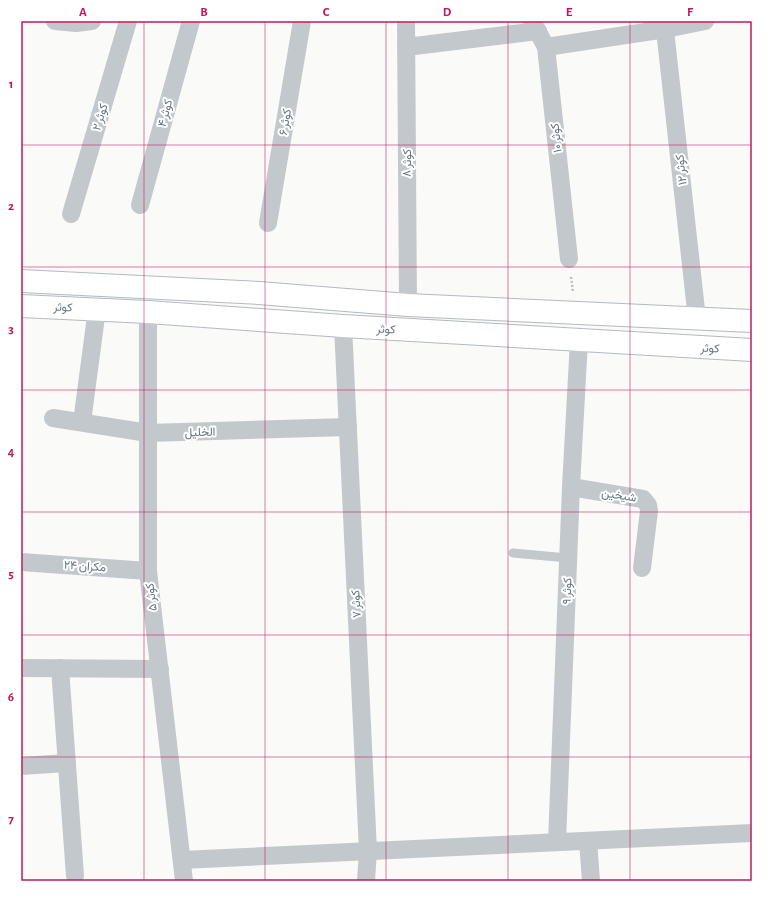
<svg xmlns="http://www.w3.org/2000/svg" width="773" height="902" font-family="'Alegreya Sans',Vazirmatn,sans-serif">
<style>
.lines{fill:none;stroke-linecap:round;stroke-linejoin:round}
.secondary-casing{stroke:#b3babf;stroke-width:24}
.path{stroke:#bbbfc2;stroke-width:2.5;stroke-dasharray:2 2;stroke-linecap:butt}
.lane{stroke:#c3c8cc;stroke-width:9}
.street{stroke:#c3c8cc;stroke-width:18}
.secondary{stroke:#fff;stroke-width:22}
.grid{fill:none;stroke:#c2185b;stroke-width:1;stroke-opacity:0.55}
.labels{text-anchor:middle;stroke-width:4;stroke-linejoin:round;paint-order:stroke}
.street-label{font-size:12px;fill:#657683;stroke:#fff}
.neatline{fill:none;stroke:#c2185b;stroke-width:1.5}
.grid-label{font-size:13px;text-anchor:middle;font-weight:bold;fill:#c2185b}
</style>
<rect width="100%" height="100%" fill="#fafaf8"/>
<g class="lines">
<defs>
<g id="secondary">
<polyline points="21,281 259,293 408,305 752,321"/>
<polyline points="21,306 148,312 343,326 752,350"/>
</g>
</defs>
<use href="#secondary" class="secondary-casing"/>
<polyline class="path" points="571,277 573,292"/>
<polyline class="lane" points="513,553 568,558"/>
<g class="street">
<polyline points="55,21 76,23 92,21"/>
<polyline points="406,21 408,305"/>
<polyline points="532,21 546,47 569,259"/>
<polyline points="664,21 697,319"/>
<polyline points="406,47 538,31"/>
<polyline points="546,47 666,29 705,21"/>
<polyline points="140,205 191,21"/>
<polyline points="71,214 128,21"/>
<polyline points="268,223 302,21"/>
<polyline points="148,312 148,571 184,881"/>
<polyline points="343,326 368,851 366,881"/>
<polyline points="53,418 148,433 348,427"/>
<polyline points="82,422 97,309"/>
<polyline points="571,487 643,499 648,505 649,511 642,568"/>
<polyline points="21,562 148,571"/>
<polyline points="21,668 160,669"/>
<polyline points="60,668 75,876"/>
<polyline points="21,766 67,763"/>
<polyline points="588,841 591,881"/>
<polyline points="557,842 571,487 579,340"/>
<polyline points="182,860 752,833"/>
</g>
<use href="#secondary" class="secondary"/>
</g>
<path class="grid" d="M144 21V881M265 21V881M386 21V881M508 21V881M630 21V881M21 145H752M21 267H752M21 390H752M21 512H752M21 635H752M21 757H752"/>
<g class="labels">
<g class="street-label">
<text transform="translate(165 113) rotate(-75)" y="4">کوثر ۴</text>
<text transform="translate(100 117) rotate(-73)" y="4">کوثر ۲</text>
<text transform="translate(285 122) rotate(-81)" y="4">کوثر ۶</text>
<text transform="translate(556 138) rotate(-96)" y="4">کوثر ۱۰</text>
<text transform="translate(407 163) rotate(-90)" y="4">کوثر ۸</text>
<text transform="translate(681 170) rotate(-96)" y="4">کوثر ۱۲</text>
<text transform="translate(63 307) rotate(3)" y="4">کوثر</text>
<text transform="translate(386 329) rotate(3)" y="4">کوثر</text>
<text transform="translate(710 348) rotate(3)" y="4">کوثر</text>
<text transform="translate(200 432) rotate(-2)" y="4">الخلیل</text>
<text transform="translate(619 495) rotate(9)" y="4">شیخین</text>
<text transform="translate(85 566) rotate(4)" y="4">مکران ۲۴</text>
<text transform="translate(567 591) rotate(-88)" y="4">کوثر ۹</text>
<text transform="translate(151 597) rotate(-97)" y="4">کوثر ۵</text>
<text transform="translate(356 604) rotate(-93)" y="4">کوثر ۷</text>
</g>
</g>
<rect width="773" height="902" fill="none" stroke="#ffffff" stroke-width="44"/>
<rect x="22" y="22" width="729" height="858" class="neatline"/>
<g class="grid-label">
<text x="83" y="16">A</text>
<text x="204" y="16">B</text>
<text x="326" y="16">C</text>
<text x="447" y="16">D</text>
<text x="569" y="16">E</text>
<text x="690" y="16">F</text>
<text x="11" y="88">1</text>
<text x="11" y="210">2</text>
<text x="11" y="333">3</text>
<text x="11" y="456">4</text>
<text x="11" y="578">5</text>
<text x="11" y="701">6</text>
<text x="11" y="823">7</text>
</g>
</svg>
